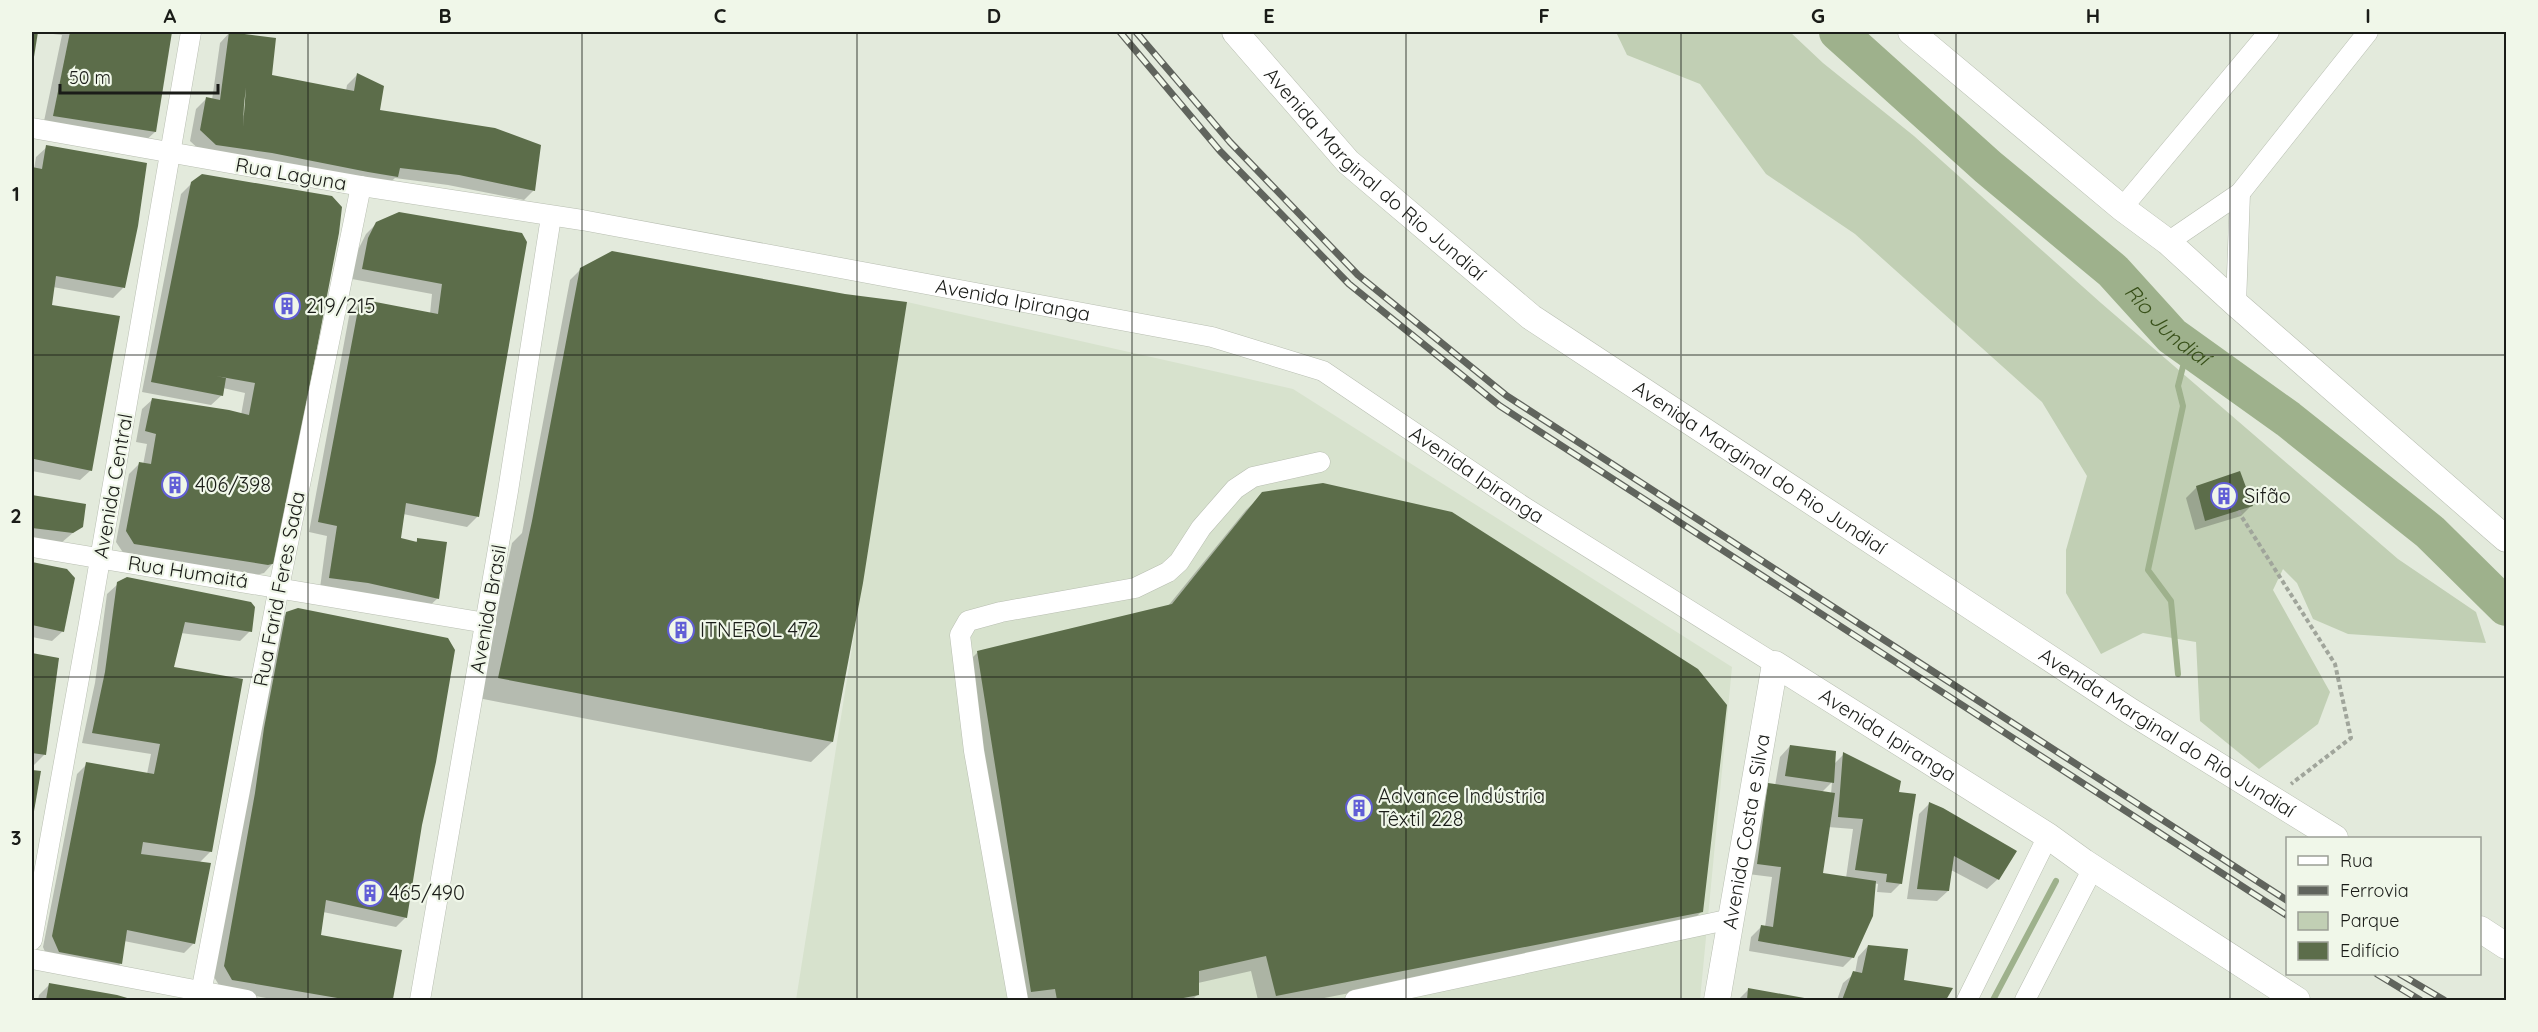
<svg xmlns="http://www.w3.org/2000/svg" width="2538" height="1032" font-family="Quicksand,sans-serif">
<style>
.built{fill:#d7e2cd}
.green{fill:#c1cfb4}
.shadow{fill:#0003;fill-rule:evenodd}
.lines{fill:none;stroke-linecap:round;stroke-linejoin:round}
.stream{stroke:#9eb18c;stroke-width:6}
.river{stroke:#9eb18c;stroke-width:38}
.building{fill:#5c6d4a;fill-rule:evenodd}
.minor-casing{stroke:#b8beb1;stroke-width:21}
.major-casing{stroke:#b8beb1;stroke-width:27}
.path{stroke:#a0a59b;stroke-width:4;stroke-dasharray:4.5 3;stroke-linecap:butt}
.minor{stroke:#fff;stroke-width:20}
.major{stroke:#fff;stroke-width:26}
.rail-casing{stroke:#60645d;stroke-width:7}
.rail{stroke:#f0f7e9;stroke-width:4.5;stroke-dasharray:14;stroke-linecap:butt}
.grid{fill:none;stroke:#1a1c18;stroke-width:1.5;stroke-opacity:0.55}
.labels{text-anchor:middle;stroke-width:4.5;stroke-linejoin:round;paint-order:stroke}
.street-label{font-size:20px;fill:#1a1c18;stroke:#f0f7e9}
.poi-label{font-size:20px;fill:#1a1c18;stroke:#f0f7e9;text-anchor:start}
.water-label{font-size:21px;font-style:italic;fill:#385019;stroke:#f0f7e9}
.neatline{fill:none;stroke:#1a1c18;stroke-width:2}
.grid-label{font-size:20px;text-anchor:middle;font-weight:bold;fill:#1a1c18}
</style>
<rect width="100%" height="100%" fill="#e3eadc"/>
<polygon class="built" points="907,302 1293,389 1732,667 1700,1000 796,1000"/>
<polygon class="green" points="1616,32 1790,32 1823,63 1914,136 2101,303 2398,559 2476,612 2486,643 2348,634 2313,619 2297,583 2283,569 2273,590 2330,692 2318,724 2259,769 2200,721 2196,642 2143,633 2101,654 2066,593 2066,550 2087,476 2042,402 1855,234 1766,174 1700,84 1627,55"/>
<g class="shadow">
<polygon points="53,32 170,32 155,132 144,142 43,126 62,35 53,34"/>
<path d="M230 32 271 76 346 91 347 85 357 75 378 111 534 190 524 200 448 185 395 178 386 186 205 155 190 141 196 109 206 99 212 100 220 43ZM244 90H247L246 116 242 115Z"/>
<polygon points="47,147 123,288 113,298 53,287 50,307 91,470 80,480 32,471 32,169 34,169 36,157"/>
<polygon points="192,183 332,198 274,562 264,573 256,575 124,554 116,542 129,474 139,464 143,465 147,444 136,442 142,409 153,399 241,415 245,393 223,388 222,395 211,405 142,392 181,194"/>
<polygon points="377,223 521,235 477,517 467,527 403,514 399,539 415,543 418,539 438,598 427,608 320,588 327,536 309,532 350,311 360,301 430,314 432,294 352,279 358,250 366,234"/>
<polygon points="580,270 832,742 811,762 478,698 512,543 522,533 570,280"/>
<polygon points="2197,487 2251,506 2241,516 2195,530 2186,498"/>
<polygon points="1263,494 1702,911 1686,927 1314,1000 1258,1000 1251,971 1198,983 1198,994 1192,1000 1015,1000 962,668 978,652 1168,606 1246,510"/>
<polygon points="32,497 84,506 81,526 61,543 32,539"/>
<polygon points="32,564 66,570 63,631 52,641 32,637"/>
<polygon points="118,584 250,631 240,641 181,633 173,668 211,851 199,863 194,943 184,953 124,941 121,963 111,974 49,961 43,947 77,774 87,764 147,774 151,754 82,743 95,683 107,594"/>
<polygon points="287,613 406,917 396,927 323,912 319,936 391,998 389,1000 277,1000 222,990 214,977 276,624"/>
<polygon points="32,655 57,659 44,755 34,765 32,764"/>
<path d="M1790 746 1834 764 1844 754 1897 793 1901 883 1891 893 1877 892 1878 884 1874 883 1853 957 1843 967 1749 951 1751 937 1761 927H1765L1772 877 1748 874 1759 795 1769 785 1775 786 1780 757ZM1832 782 1831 794 1822 792ZM1828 827 1853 829 1846 878 1821 874Z"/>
<polygon points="32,771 39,773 32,817"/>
<polygon points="1929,804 1998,879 1987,889 1951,870 1948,891 1937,901 1907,899 1919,814"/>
<polygon points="1868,946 1902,981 1951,989 1945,1000 1837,1000 1843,983 1855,973 1858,957"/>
<polygon points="49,985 138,1000 38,1000 39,995"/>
<polygon points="1749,989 1808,1000 1738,1000"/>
</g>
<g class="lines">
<g class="stream">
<polyline points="2178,674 2171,601 2148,570 2183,406 2178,386 2188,347"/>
<polyline points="1993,1000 2056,881"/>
</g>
<path class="river" id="s1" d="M1838 32 1988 167 2113 271 2172 336 2288 419 2430 532 2506 607"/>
</g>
<g class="building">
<polygon points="32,32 38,32 33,63 32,63"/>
<polygon points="70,32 172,32 156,132 53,116"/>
<path d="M229 32 276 38 272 75 354 91 357 73 384 86 380 110 495 128 541 145 535 191 459 175 400 168 398 177 368 172 272 153 216 145 200 130 206 97 220 100ZM246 87 243 127 244 105Z"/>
<polygon points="46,145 147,163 138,226 125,288 56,276 52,305 120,316 92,471 34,459 32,467 32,167 42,169"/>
<polygon points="202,174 332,196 342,207 339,233 276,563 268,565 134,544 126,531 139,462 151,464 156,434 145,431 152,398 229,410 249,415 255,383 216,376 226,378 223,396 151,382 191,182"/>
<polygon points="399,212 522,233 527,242 479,517 406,503 401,538 417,542 417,538 447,542 439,599 368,583 329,578 337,526 318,522 360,299 438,314 442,284 362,269 368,238 376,222"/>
<polygon points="612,251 845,294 907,302 863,583 833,742 498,678 532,521 580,268"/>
<polygon points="2240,471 2253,506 2205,521 2196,486"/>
<polygon points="1323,483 1452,512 1698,669 1727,705 1703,912 1276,996 1266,956 1199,971 1199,995 1173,1000 1057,1000 1055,989 1031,992 977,651 1172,604 1262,492"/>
<polygon points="32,495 86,504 83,527 73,533 32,528"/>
<polygon points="32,562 67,569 75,578 64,632 32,625"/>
<polygon points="127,577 251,602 255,607 252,632 185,622 174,667 243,679 212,852 143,842 141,854 211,863 195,944 127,930 122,964 59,952 52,936 86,762 154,774 160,744 92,733 105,672 117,582"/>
<polygon points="298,608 448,638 455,650 436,762 422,825 407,918 326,900 321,935 402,950 393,999 388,1000 349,1000 232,980 224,966 255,793 264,728 286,612"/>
<polygon points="32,653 59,658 46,755 32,753"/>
<polygon points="1790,745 1836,751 1834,783 1785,776"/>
<polygon points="1843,752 1901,781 1899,792 1916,794 1902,884 1886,882 1887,874 1855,870 1863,819 1838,817"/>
<polygon points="32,770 41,771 33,817 32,816"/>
<polygon points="1768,783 1835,793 1823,873 1876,881 1873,916 1854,958 1758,941 1761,925 1773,927 1781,867 1757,864"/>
<polygon points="1929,802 1943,808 2017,851 1999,880 1954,856 1949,891 1917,889"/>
<polygon points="1868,945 1908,949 1904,980 1953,988 1946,1000 1842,1000 1853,971 1862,973"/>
<polygon points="49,983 117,995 134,1000 46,1000"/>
<polygon points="1748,988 1810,999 1810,1000 1747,1000"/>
</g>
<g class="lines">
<defs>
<g id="minor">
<path id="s2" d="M32 128 361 186 582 220 1212 337 1323 371 1524 507 1775 664"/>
<polyline points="2122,208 2269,32"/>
<polyline points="2168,242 2240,193 2368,32"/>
<polyline points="2236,304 2240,193"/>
<polyline points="32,547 486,623"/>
<polyline points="32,940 89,623 191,32"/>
<polyline points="32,959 247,1000"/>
<polyline points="201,993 279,587 361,186"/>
<polyline points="420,1000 508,491 551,217"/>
<polyline points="1018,1000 974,751 960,635 968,621 1001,612 1135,588 1168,572 1179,562 1201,528 1235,489 1253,477 1320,462"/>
<polyline points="1355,1000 1731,919"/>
<polyline points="1967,1000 2048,836"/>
<polyline points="2025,1000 2093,868"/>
</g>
<g id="major">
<path id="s3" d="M1235 32 1348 162 1531 317 2130 711 2335 838"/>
<polyline points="1911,32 2122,208 2168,242 2236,304 2506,539"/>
<polyline points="2480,929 2506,946"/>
<path id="s4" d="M1717 1000 1775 664 2048 836 2084 862 2297 1000"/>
</g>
</defs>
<use href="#minor" class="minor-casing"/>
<use href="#major" class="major-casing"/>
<polyline class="path" points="2238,511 2335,664 2351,738 2291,784"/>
<use href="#minor" class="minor"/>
<use href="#major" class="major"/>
<defs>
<g id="rail">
<polyline points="1120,32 1220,151 1349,284 1500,406 2288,916"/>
<polyline points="1136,32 1230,142 1358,275 1507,396 2288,901"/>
<polyline points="2377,974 2420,1000"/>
<polyline points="2400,974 2444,1000"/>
</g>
</defs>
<use href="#rail" class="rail-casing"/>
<use href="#rail" class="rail"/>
</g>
<path class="grid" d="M308 32V1000M582 32V1000M857 32V1000M1132 32V1000M1406 32V1000M1681 32V1000M1956 32V1000M2230 32V1000M32 355H2506M32 677H2506"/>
<defs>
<symbol id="building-ring" viewBox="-11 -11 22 22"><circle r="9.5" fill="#f0f7e9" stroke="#615ed6" stroke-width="1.5"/><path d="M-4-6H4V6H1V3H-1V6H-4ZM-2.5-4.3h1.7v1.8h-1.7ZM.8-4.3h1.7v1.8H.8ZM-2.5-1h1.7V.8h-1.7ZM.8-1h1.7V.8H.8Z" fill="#615ed6"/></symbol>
</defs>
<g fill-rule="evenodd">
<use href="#building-ring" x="272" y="291" width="30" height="30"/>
<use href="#building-ring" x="160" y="470" width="30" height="30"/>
<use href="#building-ring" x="2209" y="481" width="30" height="30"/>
<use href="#building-ring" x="666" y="615" width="30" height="30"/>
<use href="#building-ring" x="1344" y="793" width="30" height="30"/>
<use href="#building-ring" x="355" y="878" width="30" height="30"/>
</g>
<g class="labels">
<g class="street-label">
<text dy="7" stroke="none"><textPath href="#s3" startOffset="200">Avenida Marginal do Rio Jundiaí</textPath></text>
<text transform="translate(291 174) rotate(10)" y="7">Rua Laguna</text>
<text dy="7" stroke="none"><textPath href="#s2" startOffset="996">Avenida Ipiranga</textPath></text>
<text dy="7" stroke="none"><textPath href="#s3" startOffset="686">Avenida Marginal do Rio Jundiaí</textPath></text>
<text dy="7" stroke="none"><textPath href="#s2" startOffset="1500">Avenida Ipiranga</textPath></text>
<text transform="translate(113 486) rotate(-80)" y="7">Avenida Central</text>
<text transform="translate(188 572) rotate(9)" y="7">Rua Humaitá</text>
<text transform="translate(279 589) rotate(-79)" y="7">Rua Farid Feres Sada</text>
<text transform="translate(488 609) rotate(-80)" y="7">Avenida Brasil</text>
<text dy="7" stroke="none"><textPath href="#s3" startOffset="1172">Avenida Marginal do Rio Jundiaí</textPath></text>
<text dy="7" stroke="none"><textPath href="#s4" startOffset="474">Avenida Ipiranga</textPath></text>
<text dy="7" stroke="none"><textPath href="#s4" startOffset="171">Avenida Costa e Silva</textPath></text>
</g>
<g class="poi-label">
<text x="306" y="313">219/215</text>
<text x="195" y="492">406/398</text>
<text x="2244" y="503">Sifão</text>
<text x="700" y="637">ITNEROL 472</text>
<text x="1378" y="803">Advance Indústria<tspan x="1378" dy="23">Têxtil 228</tspan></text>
<text x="389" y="900">465/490</text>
</g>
<g class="water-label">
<text dy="7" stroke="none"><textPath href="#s1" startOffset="441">Rio Jundiaí</textPath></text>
</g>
</g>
<rect width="2538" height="1032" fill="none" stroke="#f0f7e9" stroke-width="66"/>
<rect x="2286" y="837" width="195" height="138" fill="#f0f7e9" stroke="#9a9f95" stroke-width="1.5"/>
<rect x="2298" y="856" width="30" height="9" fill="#ffffff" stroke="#9a9f95" stroke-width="1.5"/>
<text x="2340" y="867" font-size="18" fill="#1a1c18">Rua</text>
<rect x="2298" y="886" width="30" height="9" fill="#60645d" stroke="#9a9f95" stroke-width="1.5"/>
<text x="2340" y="897" font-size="18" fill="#1a1c18">Ferrovia</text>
<rect x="2298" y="912" width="30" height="18" fill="#c1cfb4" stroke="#9a9f95" stroke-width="1.5"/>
<text x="2340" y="927" font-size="18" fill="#1a1c18">Parque</text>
<rect x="2298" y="942" width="30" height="18" fill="#5c6d4a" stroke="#9a9f95" stroke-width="1.5"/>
<text x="2340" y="957" font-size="18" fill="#1a1c18">Edifício</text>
<path d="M60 84v9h158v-9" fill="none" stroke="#1a1c18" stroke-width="3"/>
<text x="69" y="84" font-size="18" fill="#1a1c18" stroke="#f0f7e9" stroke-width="4.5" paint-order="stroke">50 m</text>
<rect x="33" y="33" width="2472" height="966" class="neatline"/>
<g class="grid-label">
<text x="170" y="23">A</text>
<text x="445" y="23">B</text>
<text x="720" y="23">C</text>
<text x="994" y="23">D</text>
<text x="1269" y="23">E</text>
<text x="1544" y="23">F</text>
<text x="1818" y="23">G</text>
<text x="2093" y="23">H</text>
<text x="2368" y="23">I</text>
<text x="16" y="201">1</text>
<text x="16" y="523">2</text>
<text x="16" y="845">3</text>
</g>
</svg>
